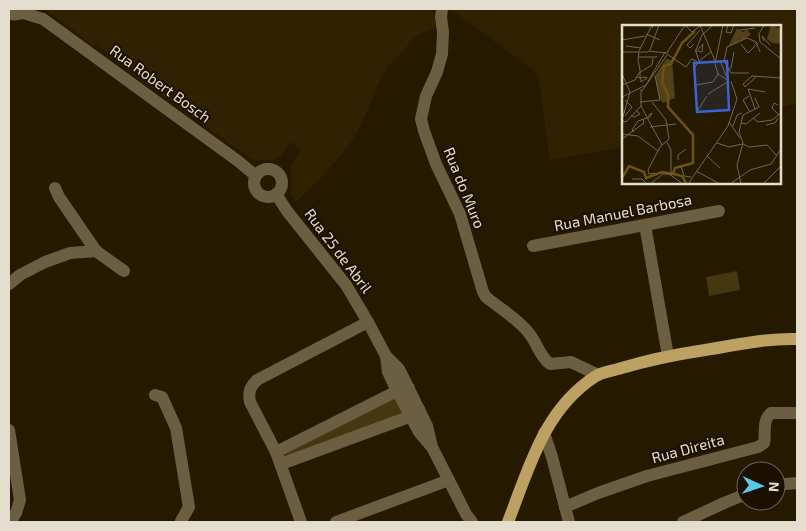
<svg xmlns="http://www.w3.org/2000/svg" width="806" height="531" font-family="'Exo 2',sans-serif">
<style>
.built{fill:#302200}
.green{fill:#473710}
.lines{fill:none;stroke-linecap:round;stroke-linejoin:round}
.minor{stroke:#6b5e41;stroke-width:12}
.major{stroke:#bda163;stroke-width:12}
.labels{text-anchor:middle;stroke-width:4;stroke-linejoin:round;paint-order:stroke}
.street-label{font-size:15px;fill:#e4ddcd;stroke:#1b1000}
.inset-river{fill:none;stroke:#6b5317;stroke-width:2.5}
.inset-road{fill:none;stroke:#716752;stroke-width:1}
.view{fill:#3b63d6;fill-opacity:0.15;stroke:#3b63d6;stroke-width:2.5}
.inset-edge{fill:none;stroke:#e4ddcd;stroke-width:2.5}
</style>
<rect width="100%" height="100%" fill="#251900"/>
<g class="built">
<polygon points="46,9 432,9 437,27 419,34 389,65 381,78 361,125 352,141 342,154 322,177 296,202 292,196 291,192 291,170 292,164 301,150 290,142 280,156 274,159 260,161 254,160 247,156 193,117 193,116 183,109 182,110 105,53 105,51 96,45 94,46 46,10"/>
<polygon points="451,9 797,9 797,103 780,108 780,26 624,26 623,147 550,160 538,74"/>
</g>
<g class="green">
<polygon points="737,271 740,290 709,296 706,277"/>
<polygon points="394,397 403,415 283,460 280,453"/>
</g>
<g class="lines">
<g class="minor">
<path d="M442 9 441 17 443 32 442 54 437 72 426 96 421 119 424 131 436 164 460 214 483 292 486 297C499 308 517 318 528 332 537 342 539 356 550 364L571 362 598 375"/>
<path d="M9 13C16 16 22 14 28 9"/>
<polyline points="23,13 43,19 238,161 256,176"/>
<circle cx="268" cy="183" r="14"/>
<polyline points="55,188 59,197 96,251"/>
<polyline points="276,194 287,211 346,285 368,322 386,356 399,369 427,426 432,447 466,514 472,522"/>
<polyline points="645,225 668,356"/>
<polyline points="533,246 719,211"/>
<polyline points="9,284 20,275 45,262 70,253 96,251 124,271"/>
<polyline points="386,356 388,372 397,391 419,432 431,446"/>
<polyline points="155,395 162,397 176,428 189,507 181,521"/>
<polyline points="9,430 20,500 16,513 10,522"/>
<polyline points="544,433 552,457 569,522"/>
<polyline points="276,452 393,393 401,389 409,388"/>
<polyline points="281,464 406,418 416,413 419,409"/>
<polyline points="776,485 797,483"/>
<path d="M565 507 598 493 647 476 758 447 764 443C766 433 762 420 771 413H797"/>
<path d="M301 522 276 452 250 402C248 392 250 387 257 380L368 322"/>
<polyline points="336,522 449,480"/>
<polyline points="683,522 724,503 746,494"/>
</g>
<path class="major" d="M508 522C529 468 544 409 596 376 602 372 611 371 618 369 645 361 672 355 699 351 732 346 764 338 797 339"/>
</g>
<g class="labels">
<g class="street-label">
<text transform="translate(160 84) rotate(36)" y="5">Rua Robert Bosch</text>
<text transform="translate(464 188) rotate(68)" y="5">Rua do Muro</text>
<text transform="translate(623 213) rotate(-11)" y="5">Rua Manuel Barbosa</text>
<text transform="translate(338 251) rotate(53)" y="5">Rua 25 de Abril</text>
<text transform="translate(688 449) rotate(-15)" y="5">Rua Direita</text>
</g>
</g>
<g transform="translate(622 25)">
<rect width="159" height="159" fill="#251900"/>
<path d="M149 0 159 4V19L150 18 145 14ZM115 3 121 7 125 4 129 10 106 22ZM44 34 50 35 53 73 41 78 37 72 33 51Z" fill="#524118"/>
<path class="inset-river" d="M52 149 60 151 64 158M0 153 7 141 22 147 24 153 40 147 51 149 53 143 71 138V110L46 82V70L40 57 42 41 49 39 60 18 73 6"/>
<path class="inset-road" d="M78 0 93 36M101 0 93 39 96 49 107 56M106 0 104 7 109 8 112 0M64 1 70 7 78 1M118 5 133 3M24 9 38 15M0 15 23 11M142 16 140 11 148 20M138 17 159 34M138 17 137 9 142 0M72 19 68 23 65 20 78 5M119 19 126 28 136 18M4 21 19 23M105 22 125 13 134 17 138 27M105 22 102 36 109 48M28 25 37 0M17 26 30 0 31 3M26 26 44 28M0 27H26M73 27 80 10 91 0M74 27 77 36 89 27M74 27 81 19 80 27 76 26M44 29 63 0M45 29 64 42 70 34 76 37 71 46M17 32H35M98 35 104 51M106 45 109 43 112 27M109 48H127M0 49 8 67 0 95M15 52 18 53 24 52 25 53 19 57V54L18 53V45L16 35 17 27M121 59 130 51 159 53M121 59 123 62 134 52M0 60 13 55 17 48 30 40 31 33M74 60 91 57 96 49M19 64V81L40 120M126 64 133 84M126 64 143 67M20 66 45 30M86 69 107 56M127 71 121 75 128 87M0 72 24 60 43 27M18 77 38 75 33 51M30 77 44 95 47 114 38 122 26 145 27 149 33 148M156 80 152 78 150 83 157 90M76 85 85 71M9 90 12 92 18 89 14 85M121 90 117 107 121 118M121 90 137 82 133 73M3 91 10 82 3 75M131 93 136 97 150 95 159 88M1 96 4 97 19 81M107 97 118 113M119 98 124 99 138 88M144 100 153 98 156 93M111 101 115 90 120 88M28 102 54 99M12 107 10 105 16 96 28 92 30 88 26 91M0 109 16 111 36 126M0 114 22 98 21 94M45 117 49 125V150M95 118 107 122 120 119M121 119 127 122 145 120 155 131M85 131 98 143M56 135V130L64 124M59 141 62 151 69 152M74 146 98 159M47 149 61 159M10 154H20L25 159M28 159 41 149H47M34 159H50M66 159 106 101 115 74 109 56M108 159 128 145 149 139 159 124M119 159 115 140 121 118M141 159 159 141"/>
<path class="view" d="M105 36 107 85 75 87 72 38Z"/>
<rect width="159" height="159" class="inset-edge"/>
</g>
<rect width="806" height="531" fill="none" stroke="#e4ddcd" stroke-width="20"/>
<g transform="translate(761 486) rotate(93)"><circle r="24" fill="#1b1000" stroke="#6b6252"/>
<path d="M0-4L9 19L0 12L-9 19Z" fill="#5cc7e7"/>
<text y="-8" font-size="14" font-weight="bold" text-anchor="middle" fill="#e4ddcd">N</text>
</g>
</svg>
